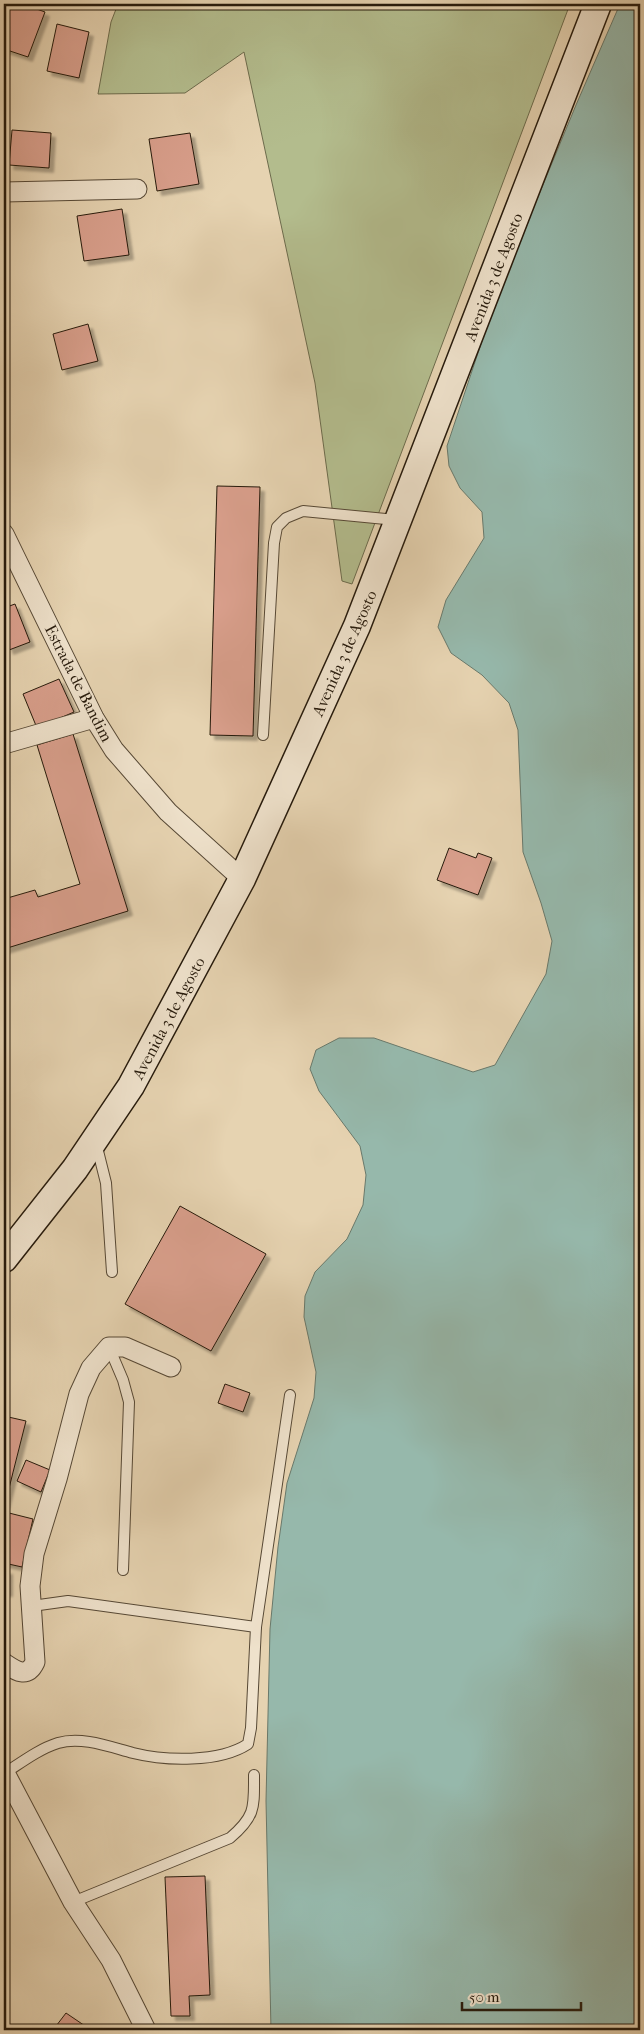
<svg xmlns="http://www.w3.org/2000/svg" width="644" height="2034" font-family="'IM FELL French Canon',serif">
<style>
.green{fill:#b3bc8d;stroke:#6c6b4c}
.water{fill:#96b8ab;stroke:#69796b}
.building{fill:#d99f8c;stroke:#261a0c;filter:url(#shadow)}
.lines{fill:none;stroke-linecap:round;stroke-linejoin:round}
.lane-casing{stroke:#564835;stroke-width:12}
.street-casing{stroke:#564835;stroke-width:21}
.secondary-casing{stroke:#261a0c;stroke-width:29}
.lane{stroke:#efe2cc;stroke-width:10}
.street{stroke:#efe2cc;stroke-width:19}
.secondary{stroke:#efe2cc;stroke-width:26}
.labels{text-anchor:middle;stroke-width:4;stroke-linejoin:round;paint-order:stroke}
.street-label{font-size:16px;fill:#261a0c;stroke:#efe2cc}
</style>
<defs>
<filter id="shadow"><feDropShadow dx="4.5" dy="4.5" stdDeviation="1" flood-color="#0004"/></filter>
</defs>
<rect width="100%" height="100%" fill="#e6d3b1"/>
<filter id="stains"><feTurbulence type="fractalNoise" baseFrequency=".004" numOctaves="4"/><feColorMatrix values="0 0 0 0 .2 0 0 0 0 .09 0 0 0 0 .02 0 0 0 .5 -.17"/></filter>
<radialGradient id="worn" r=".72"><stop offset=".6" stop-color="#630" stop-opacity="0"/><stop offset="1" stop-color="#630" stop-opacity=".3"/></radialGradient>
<polygon class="green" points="118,4 570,4 352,584 342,581 315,383 244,52 185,93 98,94 111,22"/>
<polygon class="water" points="620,4 640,4 640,2030 271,2030 266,1801 270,1629 278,1547 287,1483 314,1398 316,1372 304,1317 305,1296 315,1272 347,1239 363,1205 366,1175 360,1146 319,1091 310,1069 316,1050 339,1038 374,1038 473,1072 495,1065 546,974 552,941 541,903 523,852 518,730 509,703 482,675 451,653 438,627 446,600 484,538 482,512 460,488 449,466 447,446 497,296 576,105"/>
<g class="building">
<polygon points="4,4 23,4 45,12 28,57 4,49"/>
<polygon points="57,24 89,32 79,78 47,71"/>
<polygon points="12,130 51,133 49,168 9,165"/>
<polygon points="190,133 199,184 157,191 149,139"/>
<polygon points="122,209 129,255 84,261 77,216"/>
<polygon points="88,324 98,361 62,370 53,334"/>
<polygon points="217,486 260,487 253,736 210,735"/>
<polygon points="15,604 30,642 9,650 4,637 4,608"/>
<polygon points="59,679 74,712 37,728 23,694"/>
<polygon points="73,734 128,911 4,949 4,899 35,890 38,897 80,884 37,745"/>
<polygon points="449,848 476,858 478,853 492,858 478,895 437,880"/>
<polygon points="180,1206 266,1254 211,1351 125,1304"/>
<polygon points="225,1384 250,1393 243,1412 218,1403"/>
<polygon points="4,1416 26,1421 5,1504 4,1504"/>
<polygon points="26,1460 50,1470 41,1492 17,1481"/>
<polygon points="5,1512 33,1519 22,1567 4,1563"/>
<rect x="4" y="1570" width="4" height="22"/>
<polygon points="205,1876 210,1995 189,1996 190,2016 171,2016 165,1877"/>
<polygon points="66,2013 91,2030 53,2030"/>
</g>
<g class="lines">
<defs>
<g id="lane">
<polyline points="263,735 274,543 277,527 286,518 303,511 396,520"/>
<polyline points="96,1143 106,1183 112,1272"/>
<polyline points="109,1347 123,1380 129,1402 123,1570"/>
<polyline points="32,1606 68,1601 256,1627"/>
<path d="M5 1773C22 1762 39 1749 58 1743 82 1736 110 1747 133 1753 165 1761 219 1763 248 1744L251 1728 256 1627 290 1395"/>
<path d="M73 1902 230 1838C256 1816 254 1807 254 1775"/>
</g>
<g id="street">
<polyline points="4,192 137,189"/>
<polyline points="4,534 94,718 114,750 168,812 242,879"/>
<polyline points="4,744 94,718"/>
<path d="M4 1663C16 1671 27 1679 35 1662L30 1586 34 1554 57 1479 79 1394 91 1368 109 1347H125L171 1367"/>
<polyline points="4,1771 73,1902 111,1960 146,2030"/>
</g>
<polyline id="secondary" points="4,1259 75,1169 131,1086 242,879 357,626 598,4"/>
</defs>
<use href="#lane" class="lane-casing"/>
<use href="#street" class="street-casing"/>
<use href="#secondary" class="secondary-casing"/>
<use href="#lane" class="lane"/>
<use href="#street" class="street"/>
<use href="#secondary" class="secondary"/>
</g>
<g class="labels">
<g class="street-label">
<text transform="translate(493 277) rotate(-69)" y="6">Avenida 3 de Agosto</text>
<text transform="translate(344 653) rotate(-66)" y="6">Avenida 3 de Agosto</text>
<text transform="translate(79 683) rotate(63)" y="6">Estrada de Bandim</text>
<text transform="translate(168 1018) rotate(-62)" y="6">Avenida 3 de Agosto</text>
</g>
</g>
<rect width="644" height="2034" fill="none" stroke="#e6d3b1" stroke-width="20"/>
<rect x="5" y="5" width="634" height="2024" fill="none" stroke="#261a0c" stroke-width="2.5"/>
<rect x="10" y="10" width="624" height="2014" fill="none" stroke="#261a0c"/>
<path d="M462 2002v8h119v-8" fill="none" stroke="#261a0c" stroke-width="2.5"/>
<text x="469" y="2002" font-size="15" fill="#261a0c" stroke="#efe2cc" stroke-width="4" paint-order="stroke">50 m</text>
<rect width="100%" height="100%" filter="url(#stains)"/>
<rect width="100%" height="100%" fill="url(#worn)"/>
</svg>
